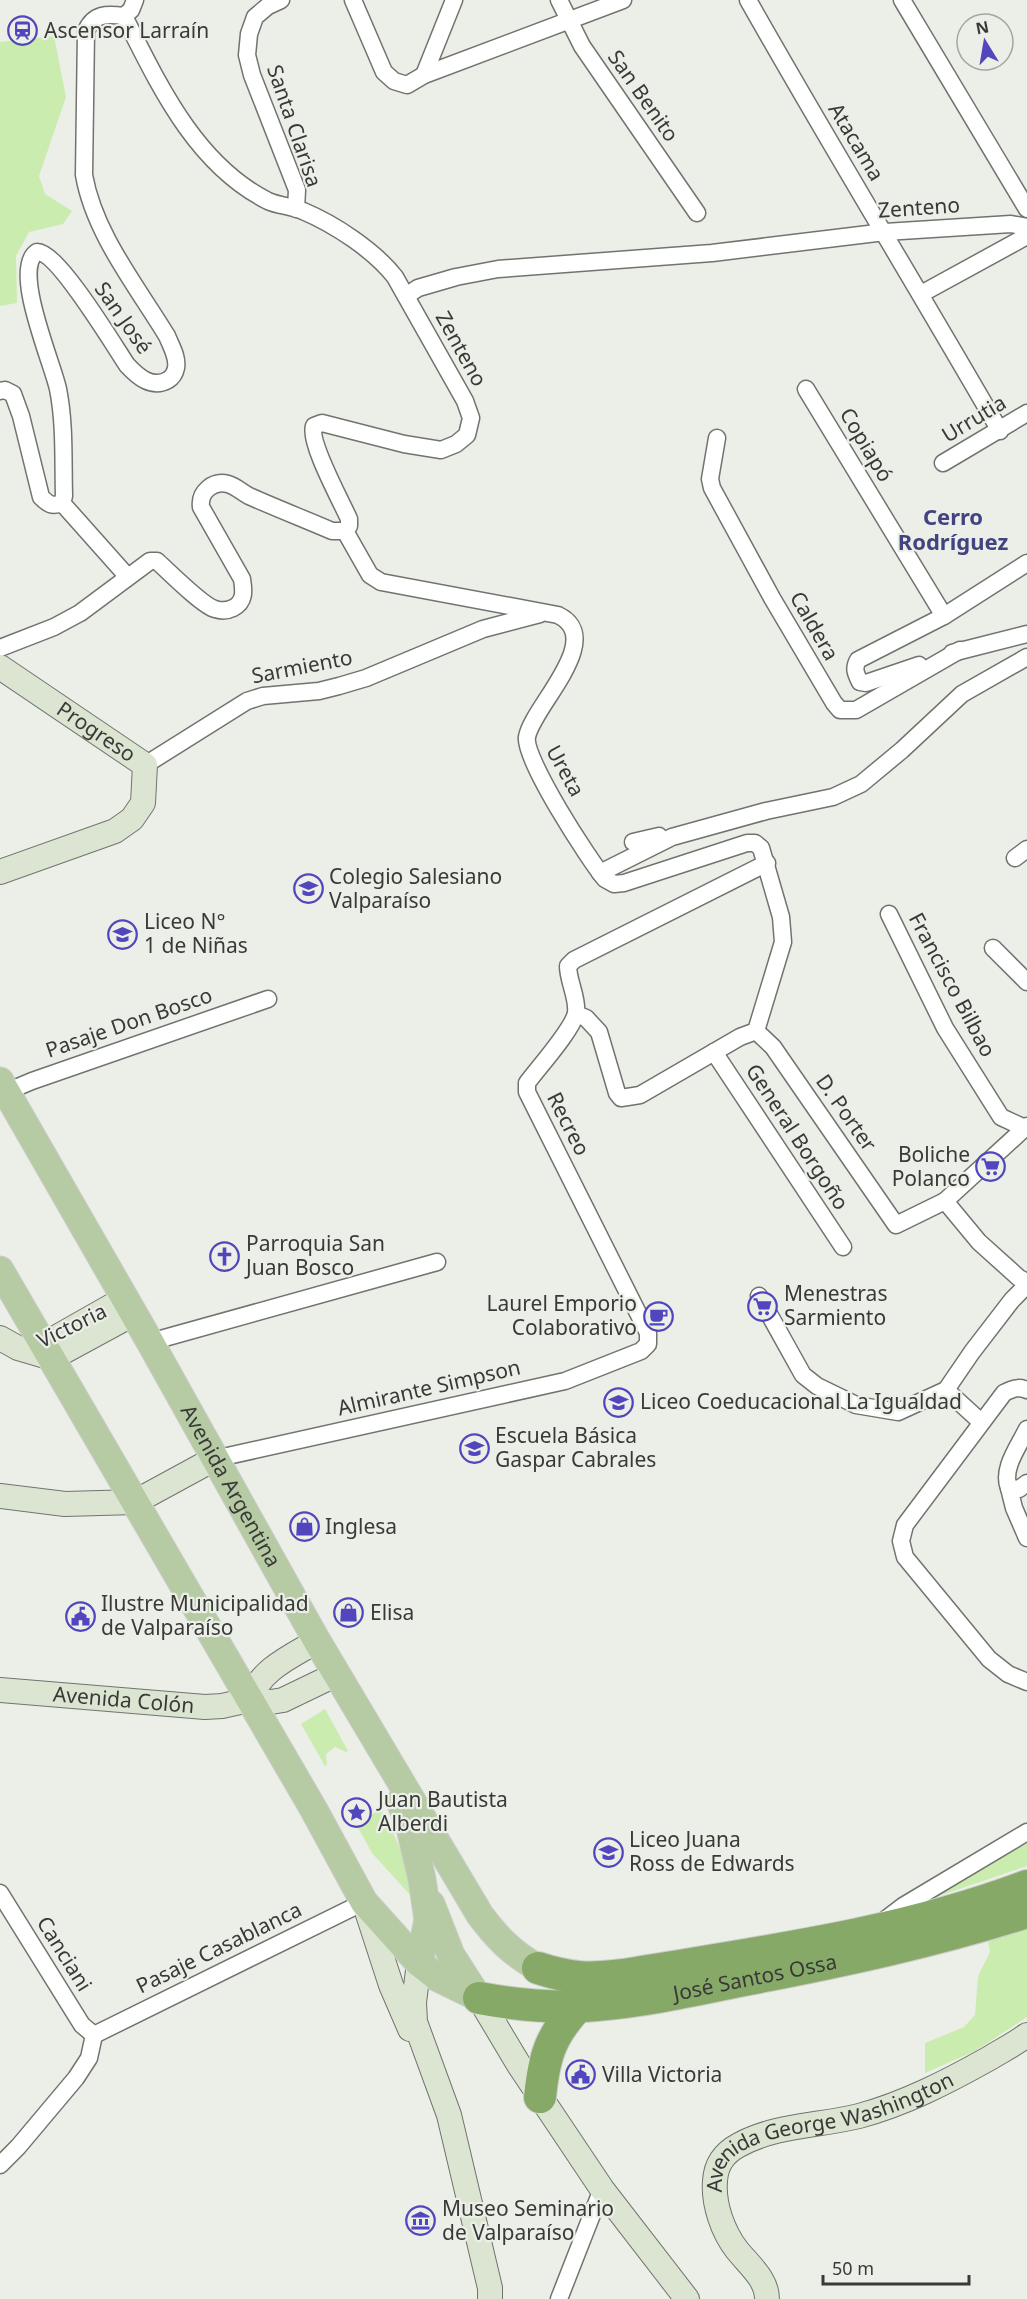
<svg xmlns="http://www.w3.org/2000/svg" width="1027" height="2299" font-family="'Noto Sans',sans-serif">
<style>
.green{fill:#cbecaf}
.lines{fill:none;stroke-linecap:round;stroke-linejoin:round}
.street-casing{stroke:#70746e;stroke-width:19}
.secondary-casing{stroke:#70746e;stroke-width:26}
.primary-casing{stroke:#cccccb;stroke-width:29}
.highway-casing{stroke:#cccccb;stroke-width:34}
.street{stroke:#fff;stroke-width:16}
.secondary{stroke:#dbe5d2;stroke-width:24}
.primary{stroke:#b6cba4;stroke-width:27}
.highway{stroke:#86a968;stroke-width:32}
.labels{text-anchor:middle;stroke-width:4.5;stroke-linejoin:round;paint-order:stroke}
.poi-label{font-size:21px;fill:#393a37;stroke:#ebefe8;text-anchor:start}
.street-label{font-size:21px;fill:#393a37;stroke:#ebefe8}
.neighbourhood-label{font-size:22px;font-weight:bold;fill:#444381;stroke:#ebefe8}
</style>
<rect width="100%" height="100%" fill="#ebefe8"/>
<g class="green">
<polygon points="54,36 66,97 39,176 45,194 72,211 63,224 29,232 16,256 17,303 0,306 0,42"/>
<polygon points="325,1709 348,1751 346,1752 335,1747 326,1754 327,1764 325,1766 301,1724"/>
<path d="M381 1809C397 1838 408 1865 413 1898L372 1853 356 1824Z"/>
<polygon points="1027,1843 1027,1866 930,1899"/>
<polygon points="1027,1927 1027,2017 975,2051 925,2073 925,2043 964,2027 975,2015 978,1976 990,1952 988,1942"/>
</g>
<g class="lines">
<defs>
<g id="street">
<polyline points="281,0 268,6 255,17 249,34 247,55 252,75 297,190 296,209"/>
<polyline points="353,0 384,72 394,81 407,85 424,75 623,0"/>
<polyline points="559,0 582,46 697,213"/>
<path d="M748 0C830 145 917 287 1000 431"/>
<polyline points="902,0 1027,209"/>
<polyline points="124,16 131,10 135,0"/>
<polyline points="424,75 454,0"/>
<polyline points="921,294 1027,236"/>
<polyline points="406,296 418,288 456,277 498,269 712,253 885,232 1011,224 1027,227"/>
<polyline points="806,389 944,616"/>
<path d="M0 391 5 390 13 394 21 416 41 497C48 504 52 507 62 503L64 496C63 461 65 424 58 389 53 364 11 269 37 252 58 252 113 344 127 365 138 377 152 389 168 380 173 377 175 373 176 368 178 357 171 346 167 336 136 285 94 233 84 175L86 31C94 13 107 14 124 16"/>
<polyline points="717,438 710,479 712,488 772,598 834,703 840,710 856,710 960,650"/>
<polyline points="943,463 1027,413"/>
<polyline points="62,503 127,576"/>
<path d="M345 531 370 575 381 582 558 615C607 639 532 707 527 737 523 758 589 860 605 879L614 884 624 883 747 843H755L761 848 781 917 783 942 756 1031 740 1037 640 1095 621 1098 617 1093 599 1032 586 1018 576 1014"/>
<path d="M0 648 54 627 80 613 150 561H157C168 571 203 606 215 609 221 611 227 611 233 608 245 602 244 591 242 579L201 507C199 492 213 480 228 484 235 486 242 492 249 496 276 508 304 519 332 531H345L349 526V519C341 501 308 441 314 426L322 423 404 444 441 450 456 444 467 435 471 418 465 401 395 277C374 250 334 224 303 211 292 206 279 206 268 201 195 164 159 85 124 16"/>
<polyline points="952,653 1027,634"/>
<path d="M919 665 866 683 860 682C856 674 853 669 858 660L944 616 1027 563"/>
<polyline points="145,765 247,701 263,696 319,691 339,686 366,678 483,629 540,614"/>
<polyline points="633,842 659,836"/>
<polyline points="1015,858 1027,849"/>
<polyline points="600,873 672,837 766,811 833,797 861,784 902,750 962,694 1027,657"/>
<polyline points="889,914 945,1028 1001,1117 1027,1129"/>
<polyline points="993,948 1027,982"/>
<polyline points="756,1031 773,1047 896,1225 945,1201 1027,1126"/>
<polyline points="714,1052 843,1247"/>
<polyline points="6,1092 32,1081 268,999"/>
<polyline points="945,1201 979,1242 1019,1278 1027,1282"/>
<polyline points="759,1296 803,1375 817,1386 856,1405 898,1412 946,1390 972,1352 1012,1300 1027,1285"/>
<polyline points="150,1342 437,1262"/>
<polyline points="946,1390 981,1422"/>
<path d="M1027 1390C1018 1386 1012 1389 1004 1393L905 1525 901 1541 905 1557 989 1659 1008 1674 1027 1682"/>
<path d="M1027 1429C1019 1446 1001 1469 1009 1488L1019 1489 1027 1483"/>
<path d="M214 1459 565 1381 641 1351 648 1344V1333L527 1092V1083C539 1067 573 1029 576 1013 578 998 568 981 568 966L574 960 767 863"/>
<polyline points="1009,1488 1014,1508 1027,1538"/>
<polyline points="0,1893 82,2025 94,2035"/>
<polyline points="882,1922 903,1906 1027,1832"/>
<polyline points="94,2035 364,1902"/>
<polyline points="0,2165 18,2147 76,2078 89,2058 94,2035"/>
<polyline points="559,2299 602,2189"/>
</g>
<g id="secondary">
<path id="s1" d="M0 667 145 765 143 803 132 819 115 831 0 872"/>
<polyline points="57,1337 124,1299"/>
<polyline points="0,1338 18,1348 52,1358 133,1314"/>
<polyline points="0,1496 65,1504 135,1502 214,1459"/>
<path id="s2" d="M0 1690 205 1707 222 1706 249 1700 271 1702 283 1700 337 1674"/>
<path d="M249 1700C261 1669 290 1657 317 1641"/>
<polyline points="364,1902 391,1985 410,2029"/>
<polyline points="419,1963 414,2002 415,2022 449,2115 490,2288 490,2299"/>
<polyline points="479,1998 519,2065 602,2189 687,2299"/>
<path id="s3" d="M767 2299C767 2279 749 2265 737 2250 723 2232 713 2204 715 2181 716 2164 724 2153 739 2145 775 2125 819 2126 859 2116 904 2104 947 2082 988 2059 1001 2051 1015 2044 1027 2035"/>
</g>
<g id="primary">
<path id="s4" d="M0 1081 150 1342 317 1641 480 1915C498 1939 512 1953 538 1968"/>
<polyline points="0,1270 314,1810 364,1902 419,1963 438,1978 479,1998"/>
<polyline points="400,1802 408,1820 422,1879 428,1920 419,1963"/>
<polyline points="431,1904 451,1955 478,1997"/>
</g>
<g id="highway">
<path d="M538 1968C571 1979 590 1979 624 1975 760 1952 897 1935 1027 1886"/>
<path id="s5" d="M479 1998C517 2005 558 2009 597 2005 648 2001 699 1989 749 1979 843 1961 936 1941 1027 1912"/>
<path d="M540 2097C544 2057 550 2036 578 2006"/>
</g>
</defs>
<use href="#street" class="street-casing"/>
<use href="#secondary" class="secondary-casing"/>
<use href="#primary" class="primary-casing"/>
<use href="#highway" class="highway-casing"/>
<use href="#street" class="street"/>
<use href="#secondary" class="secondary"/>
<use href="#primary" class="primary"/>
<use href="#highway" class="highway"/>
</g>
<defs>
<symbol id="station-ring" viewBox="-11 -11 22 22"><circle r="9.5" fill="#ebefe8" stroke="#5146bd" stroke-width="1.5"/><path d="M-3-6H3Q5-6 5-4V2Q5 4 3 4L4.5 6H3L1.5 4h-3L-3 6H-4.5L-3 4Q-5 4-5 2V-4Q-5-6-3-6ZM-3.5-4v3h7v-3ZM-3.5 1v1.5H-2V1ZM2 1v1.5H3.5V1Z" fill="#5146bd"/></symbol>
<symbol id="school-ring" viewBox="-11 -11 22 22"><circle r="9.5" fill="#ebefe8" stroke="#5146bd" stroke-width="1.5"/><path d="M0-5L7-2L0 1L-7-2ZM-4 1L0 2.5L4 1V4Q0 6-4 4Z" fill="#5146bd"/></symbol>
<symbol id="supermarket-ring" viewBox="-11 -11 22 22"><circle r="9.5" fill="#ebefe8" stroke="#5146bd" stroke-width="1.5"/><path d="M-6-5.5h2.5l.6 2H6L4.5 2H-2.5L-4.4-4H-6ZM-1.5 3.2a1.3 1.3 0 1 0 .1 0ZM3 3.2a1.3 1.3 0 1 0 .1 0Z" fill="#5146bd"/></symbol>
<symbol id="church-ring" viewBox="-11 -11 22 22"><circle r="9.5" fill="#ebefe8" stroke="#5146bd" stroke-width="1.5"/><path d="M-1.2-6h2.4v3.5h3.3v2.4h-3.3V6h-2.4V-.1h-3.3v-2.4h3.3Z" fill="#5146bd"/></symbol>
<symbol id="cafe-ring" viewBox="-11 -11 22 22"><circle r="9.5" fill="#ebefe8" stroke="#5146bd" stroke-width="1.5"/><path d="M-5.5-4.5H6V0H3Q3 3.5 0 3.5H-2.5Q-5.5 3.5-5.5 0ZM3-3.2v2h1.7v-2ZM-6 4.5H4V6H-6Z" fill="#5146bd"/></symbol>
<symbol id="shop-ring" viewBox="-11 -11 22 22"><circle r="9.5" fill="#ebefe8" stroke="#5146bd" stroke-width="1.5"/><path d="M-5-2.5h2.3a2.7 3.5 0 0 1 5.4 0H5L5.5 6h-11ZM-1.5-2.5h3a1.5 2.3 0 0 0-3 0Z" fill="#5146bd"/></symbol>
<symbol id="civic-ring" viewBox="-11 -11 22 22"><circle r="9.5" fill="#ebefe8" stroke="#5146bd" stroke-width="1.5"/><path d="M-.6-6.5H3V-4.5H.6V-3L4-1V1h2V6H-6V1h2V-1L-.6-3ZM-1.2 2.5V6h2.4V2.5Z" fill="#5146bd"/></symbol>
<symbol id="sight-ring" viewBox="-11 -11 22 22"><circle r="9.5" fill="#ebefe8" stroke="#5146bd" stroke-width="1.5"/><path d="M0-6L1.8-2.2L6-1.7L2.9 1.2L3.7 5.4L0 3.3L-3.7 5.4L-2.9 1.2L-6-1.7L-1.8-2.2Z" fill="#5146bd"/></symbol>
<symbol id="museum-ring" viewBox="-11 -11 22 22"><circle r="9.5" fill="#ebefe8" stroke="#5146bd" stroke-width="1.5"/><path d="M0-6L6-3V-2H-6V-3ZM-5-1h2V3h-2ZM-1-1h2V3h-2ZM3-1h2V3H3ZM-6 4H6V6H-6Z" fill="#5146bd"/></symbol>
</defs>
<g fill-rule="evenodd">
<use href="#station-ring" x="6" y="14" width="33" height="33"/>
<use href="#school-ring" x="292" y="872" width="33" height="33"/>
<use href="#school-ring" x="106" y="918" width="33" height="33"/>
<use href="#supermarket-ring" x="974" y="1150" width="33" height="33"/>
<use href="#church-ring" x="208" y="1240" width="33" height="33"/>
<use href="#supermarket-ring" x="746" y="1290" width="33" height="33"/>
<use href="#cafe-ring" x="642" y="1300" width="33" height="33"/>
<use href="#school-ring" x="602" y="1386" width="33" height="33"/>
<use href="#school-ring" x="458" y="1432" width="33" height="33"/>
<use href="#shop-ring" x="288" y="1510" width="33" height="33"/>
<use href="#shop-ring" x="332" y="1596" width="33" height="33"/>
<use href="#civic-ring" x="64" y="1600" width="33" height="33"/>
<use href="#sight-ring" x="340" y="1796" width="33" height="33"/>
<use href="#school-ring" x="592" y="1836" width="33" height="33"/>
<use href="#civic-ring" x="564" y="2058" width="33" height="33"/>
<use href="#museum-ring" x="404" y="2204" width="33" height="33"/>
</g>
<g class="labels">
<g class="poi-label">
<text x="44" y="38">Ascensor Larraín</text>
<text x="329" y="884">Colegio Salesiano<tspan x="329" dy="24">Valparaíso</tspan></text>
<text x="144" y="929">Liceo N°<tspan x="144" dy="24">1 de Niñas</tspan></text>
<text x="970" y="1162" text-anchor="end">Boliche<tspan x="970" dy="24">Polanco</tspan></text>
<text x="246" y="1251">Parroquia San<tspan x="246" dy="24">Juan Bosco</tspan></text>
<text x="784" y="1301">Menestras<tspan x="784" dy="24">Sarmiento</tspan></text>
<text x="637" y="1311" text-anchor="end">Laurel Emporio<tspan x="637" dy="24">Colaborativo</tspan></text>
<text x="640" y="1409">Liceo Coeducacional La Igualdad</text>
<text x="495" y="1443">Escuela Básica<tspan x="495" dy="24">Gaspar Cabrales</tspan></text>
<text x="325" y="1534">Inglesa</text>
<text x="101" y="1611">Ilustre Municipalidad<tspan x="101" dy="24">de Valparaíso</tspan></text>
<text x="370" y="1620">Elisa</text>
<text x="378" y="1807">Juan Bautista<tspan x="378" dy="24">Alberdi</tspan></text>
<text x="629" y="1847">Liceo Juana<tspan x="629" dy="24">Ross de Edwards</tspan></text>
<text x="602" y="2082">Villa Victoria</text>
<text x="442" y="2216">Museo Seminario<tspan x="442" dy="24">de Valparaíso</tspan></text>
</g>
<g class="street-label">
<text transform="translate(643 96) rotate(55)" y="7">San Benito</text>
<text transform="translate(294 126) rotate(71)" y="7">Santa Clarisa</text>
<text transform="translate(856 142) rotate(59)" y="7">Atacama</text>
<text transform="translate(919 208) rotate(-4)" y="7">Zenteno</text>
<text transform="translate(123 318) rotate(55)" y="7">San José</text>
<text transform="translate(461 349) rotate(61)" y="7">Zenteno</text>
<text transform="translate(974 419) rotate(-31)" y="7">Urrutia</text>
<text transform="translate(866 445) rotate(59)" y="7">Copiapó</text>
<text transform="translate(814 626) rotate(60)" y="7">Caldera</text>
<text transform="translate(302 667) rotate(-11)" y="7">Sarmiento</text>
<text dy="7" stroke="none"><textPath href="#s1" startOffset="116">Progreso</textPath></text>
<text transform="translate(565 771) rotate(61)" y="7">Ureta</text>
<text transform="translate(952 985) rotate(62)" y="7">Francisco Bilbao</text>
<text transform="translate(129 1023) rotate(-19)" y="7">Pasaje Don Bosco</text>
<text transform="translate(846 1113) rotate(55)" y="7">D. Porter</text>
<text transform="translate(568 1124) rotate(63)" y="7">Recreo</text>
<text transform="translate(797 1137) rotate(57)" y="7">General Borgoño</text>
<text transform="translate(72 1326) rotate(-26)" y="7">Victoria</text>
<text transform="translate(429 1388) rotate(-13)" y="7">Almirante Simpson</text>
<text dy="7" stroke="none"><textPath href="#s4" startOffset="466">Avenida Argentina</textPath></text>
<text dy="7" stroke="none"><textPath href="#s2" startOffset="124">Avenida Colón</textPath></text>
<text transform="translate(219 1948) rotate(-26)" y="7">Pasaje Casablanca</text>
<text transform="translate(64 1954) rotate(58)" y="7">Canciani</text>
<text dy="7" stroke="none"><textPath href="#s5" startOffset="279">José Santos Ossa</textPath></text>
<text dy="7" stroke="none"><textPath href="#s3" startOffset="262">Avenida George Washington</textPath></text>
</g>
<g class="neighbourhood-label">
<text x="953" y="525">Cerro<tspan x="953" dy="25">Rodríguez</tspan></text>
</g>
</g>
<g transform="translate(985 42) rotate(349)"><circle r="28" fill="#ebefe8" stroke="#a4a7a1" stroke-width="1.5"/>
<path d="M0-4.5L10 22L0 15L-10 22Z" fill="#5146bd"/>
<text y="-9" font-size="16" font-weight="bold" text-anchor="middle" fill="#393a37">N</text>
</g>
<path d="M823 2275v9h146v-9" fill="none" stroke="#393a37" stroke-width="3"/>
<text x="832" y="2275" font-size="18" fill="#393a37" stroke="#ebefe8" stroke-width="4.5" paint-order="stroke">50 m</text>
</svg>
